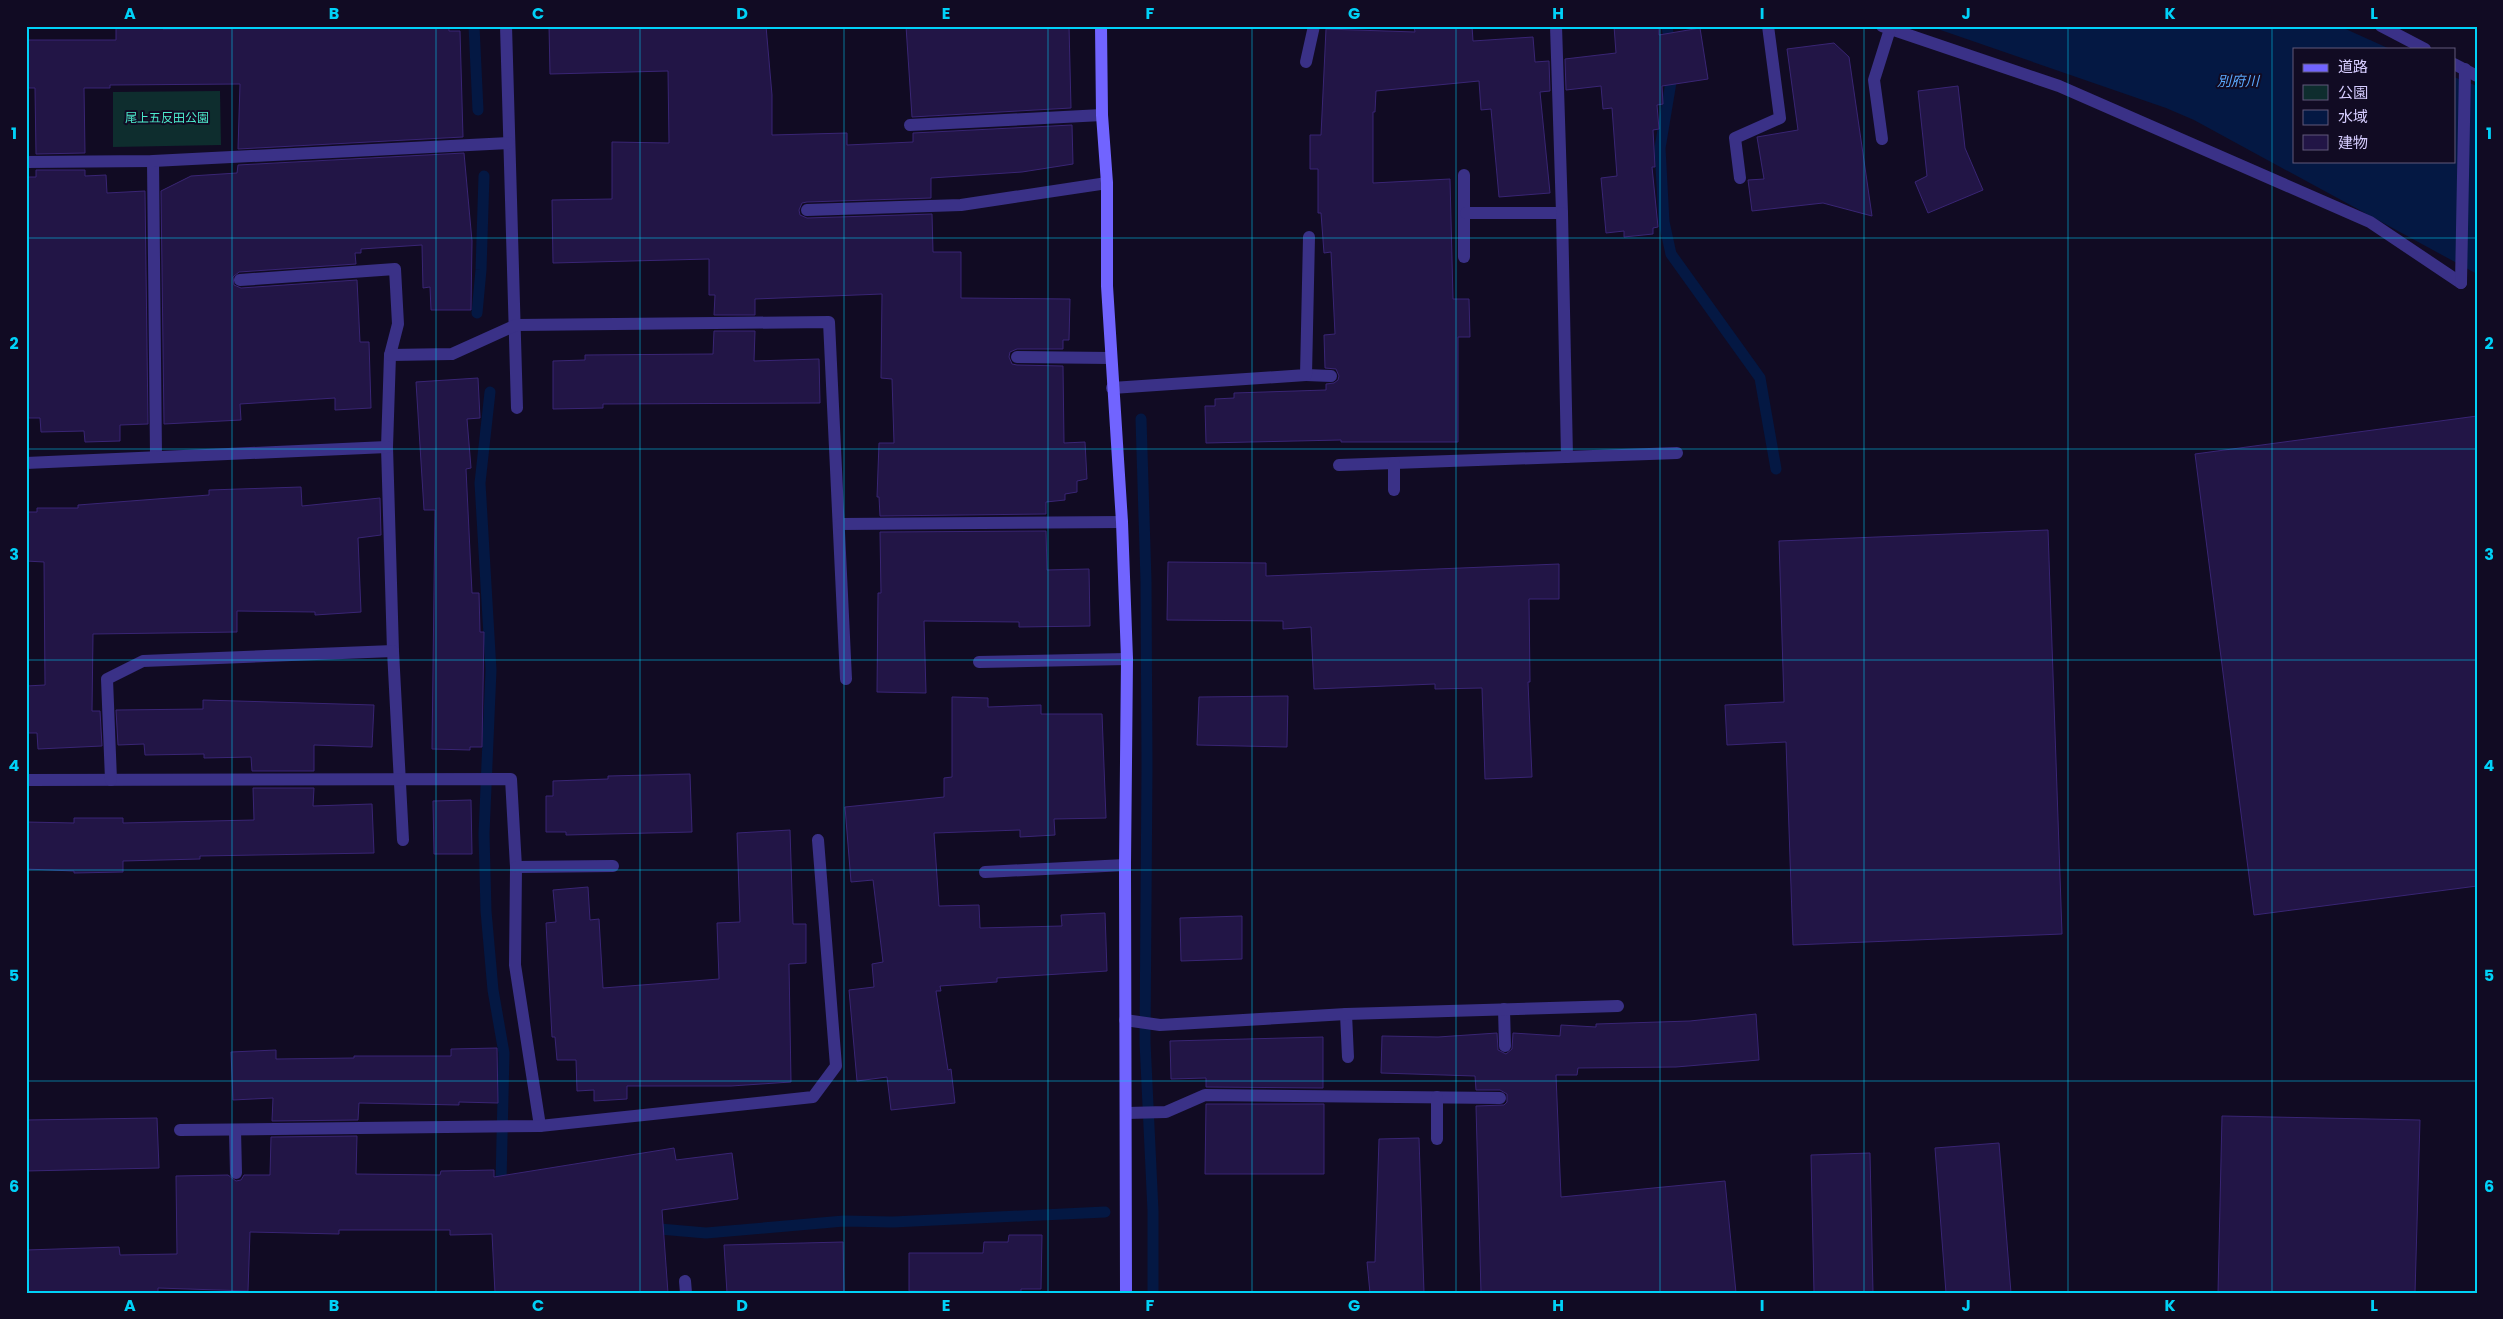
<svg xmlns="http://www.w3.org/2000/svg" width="2503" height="1319" font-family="Poppins,'Noto Sans JP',sans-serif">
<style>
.green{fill:#0e2d2e}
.water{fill:#041843}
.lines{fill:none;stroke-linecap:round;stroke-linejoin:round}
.stream{stroke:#041843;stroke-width:11}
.building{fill:#221546;stroke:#392574}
.street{stroke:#3a3187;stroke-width:12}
.secondary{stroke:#7164ff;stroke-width:12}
.grid{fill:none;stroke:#00d2f8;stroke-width:1;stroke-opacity:0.55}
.labels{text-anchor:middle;stroke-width:4;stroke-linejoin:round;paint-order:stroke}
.park-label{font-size:12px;fill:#4debcc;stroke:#110b23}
.water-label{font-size:14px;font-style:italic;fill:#5baaff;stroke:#110b23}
.neatline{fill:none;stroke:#00d2f8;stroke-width:2}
.grid-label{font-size:16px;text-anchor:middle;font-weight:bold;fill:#00d2f8}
</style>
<rect width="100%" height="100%" fill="#110b23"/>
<polygon class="green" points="220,91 221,145 113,147 113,92"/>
<polygon class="water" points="1929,26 2339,26 2390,49 2294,49 2294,161 2454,161 2454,77 2477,86 2477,274 2194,120 2166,108"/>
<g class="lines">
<g class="stream">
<polyline points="474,26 478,110"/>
<polyline points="1667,26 1670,47"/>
<polyline points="1673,70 1660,148 1664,222 1671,254 1760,378 1776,469"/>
<polyline points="477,313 481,270 484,176"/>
<polyline points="490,392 480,483 491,670 484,834 486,911 493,990 504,1053 501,1182 506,1189"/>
<polyline points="1141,419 1146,581 1147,766 1145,1042 1153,1211 1153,1293"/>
<polyline points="648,1228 706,1233 844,1221 893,1222 1105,1212"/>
</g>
</g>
<g class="building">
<polygon points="116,26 163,26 163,29 449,26 449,31 460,31 463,137 238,149 240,84 110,85 110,88 84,88 85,153 36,154 35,88 26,88 26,40 116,40"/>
<polygon points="549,26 766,26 772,95 772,135 847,133 847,145 913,142 913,133 1072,125 1073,164 1022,172 931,178 931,198 807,202 802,203 799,210 800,215 807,218 932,214 933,252 961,252 961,298 1070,299 1069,340 1063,340 1063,349 1017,349 1010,352 1009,357 1012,364 1017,365 1063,366 1064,443 1085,442 1087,479 1077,481 1077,492 1065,494 1065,500 1046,502 1046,514 880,516 879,497 877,497 879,443 894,443 892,379 881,378 882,294 755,299 755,315 714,315 715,295 709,295 709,259 553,263 552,200 612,199 612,142 669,143 668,71 550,74"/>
<polygon points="906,26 1069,26 1071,108 912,117"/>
<polygon points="1414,26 1472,26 1473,41 1533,37 1535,62 1549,61 1550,91 1540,92 1550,193 1499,197 1491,109 1481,110 1479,81 1376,91 1375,112 1373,112 1373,183 1450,179 1453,299 1469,299 1470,337 1458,337 1458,442 1341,442 1341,440 1206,443 1205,406 1215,406 1215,399 1234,398 1234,393 1326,390 1326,384 1334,383 1338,380 1339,376 1336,369 1325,368 1324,335 1335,334 1331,252 1324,253 1321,213 1318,213 1318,169 1310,169 1310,135 1321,135 1326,29 1415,32"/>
<polygon points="1614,26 1659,26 1659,35 1700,28 1708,79 1662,86 1663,104 1657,105 1659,129 1653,130 1655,167 1652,167 1658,227 1653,228 1653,234 1624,237 1624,231 1606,233 1601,178 1617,176 1612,108 1603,109 1601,86 1566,90 1565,59 1616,53"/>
<polygon points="1834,43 1849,57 1872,216 1823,203 1752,211 1748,180 1764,179 1757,137 1798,130 1787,49"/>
<polygon points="1958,86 1965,148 1983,190 1928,213 1915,182 1927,176 1918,91"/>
<polygon points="464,153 472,241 471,310 431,310 430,287 423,288 422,245 361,249 361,253 355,253 356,264 239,272 233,277 234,285 241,288 357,280 360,342 369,342 371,408 335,410 335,398 240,404 241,420 164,424 161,191 191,176 237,173 238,165"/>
<polygon points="36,170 85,170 85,176 106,175 107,193 145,191 148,424 120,425 120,441 85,442 84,431 41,432 40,418 26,418 26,177 36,177"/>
<polygon points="714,331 755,331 754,361 819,359 820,403 603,404 603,408 553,409 553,361 585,360 585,355 713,354"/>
<polygon points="478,378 480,418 467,419 471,468 466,469 472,593 479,593 480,632 484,632 482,747 470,747 470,750 432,749 435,510 424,510 416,382"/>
<polygon points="2477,416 2477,886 2254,915 2195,454"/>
<polygon points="301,487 302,506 380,498 381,535 358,538 361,612 315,615 315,612 237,611 237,632 93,634 92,711 100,711 102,746 38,749 37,733 26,733 26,686 45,685 44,562 26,561 26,512 37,512 37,508 78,508 78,505 209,495 209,490"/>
<polygon points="2048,530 2062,934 1793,945 1786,742 1727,745 1725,705 1784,702 1779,541"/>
<polygon points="1046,531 1047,570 1089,569 1090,626 1019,627 1019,622 924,621 926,693 877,692 878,593 881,593 880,532"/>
<polygon points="1168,562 1266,563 1266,576 1559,564 1559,599 1529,599 1530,682 1528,682 1532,777 1485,779 1482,688 1435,689 1435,684 1314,689 1311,627 1283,629 1283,621 1167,620"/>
<polygon points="1288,696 1287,747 1197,745 1199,697"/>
<polygon points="952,697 988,698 988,707 1041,705 1041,714 1102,714 1106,818 1054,819 1055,835 1020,837 1020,830 934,833 939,906 979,905 980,928 1062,926 1061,915 1105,913 1107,971 997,978 997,982 940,986 941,991 936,991 948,1070 951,1069 955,1103 891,1110 887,1077 857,1081 849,990 874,987 872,964 883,962 873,880 851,882 845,807 944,797 944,778 952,777"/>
<polygon points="203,700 374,705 372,747 314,745 314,771 252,771 251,757 204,758 204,754 145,755 144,744 118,745 116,710 203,709"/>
<polygon points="690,774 692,832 566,835 566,832 546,832 546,796 553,796 553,781 608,779 608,776"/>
<polygon points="253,788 314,788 313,806 372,804 374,853 200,856 200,859 123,861 123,872 74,873 74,871 26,869 26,822 74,823 74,818 123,818 123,823 254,820"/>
<polygon points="471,800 472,854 434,854 433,801"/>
<polygon points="790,830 793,924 806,924 806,963 789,964 791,1082 731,1086 627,1086 627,1099 594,1101 594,1090 577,1091 576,1060 557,1060 555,1037 552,1037 546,923 556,922 553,890 588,887 590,920 599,919 603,988 719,979 717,923 740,922 737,833"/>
<polygon points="1242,916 1242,959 1181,961 1180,918"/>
<polygon points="1756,1014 1759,1060 1676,1067 1578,1068 1577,1075 1556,1075 1561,1197 1725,1181 1736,1293 1481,1293 1476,1106 1504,1105 1507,1102 1507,1094 1500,1090 1476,1090 1475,1076 1381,1073 1382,1036 1438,1037 1497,1033 1498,1050 1506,1054 1512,1049 1513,1033 1560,1036 1561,1025 1596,1027 1596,1024 1690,1021"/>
<polygon points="1323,1037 1323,1088 1206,1087 1206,1078 1171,1079 1170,1041"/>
<polygon points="497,1048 498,1103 459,1102 459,1105 359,1103 358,1120 272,1121 273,1098 233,1100 231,1052 276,1050 276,1059 354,1058 354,1056 451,1056 451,1049"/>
<polygon points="1206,1104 1324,1104 1324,1174 1205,1174"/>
<polygon points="2222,1116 2420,1120 2415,1293 2218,1293"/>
<polygon points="157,1118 159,1168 26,1171 26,1120"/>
<polygon points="357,1136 356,1174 440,1175 441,1171 494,1170 494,1177 674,1148 676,1160 732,1153 738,1199 662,1210 668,1293 495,1293 492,1234 450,1235 450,1230 339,1230 339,1234 250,1232 248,1291 158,1288 158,1293 26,1293 26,1250 119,1247 120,1255 177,1254 176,1176 228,1175 236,1181 241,1180 244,1175 270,1175 271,1137"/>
<polygon points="1419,1138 1424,1293 1370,1293 1367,1262 1375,1262 1379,1139"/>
<polygon points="1999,1143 2011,1293 1946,1293 1935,1148"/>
<polygon points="1870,1153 1873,1293 1814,1293 1811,1155"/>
<polygon points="1009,1235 1042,1235 1041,1289 1021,1289 1021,1293 909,1291 909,1253 983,1253 984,1242 1008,1242"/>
<polygon points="843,1242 844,1293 727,1293 724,1245"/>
</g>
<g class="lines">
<g class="street">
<polyline points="506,26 517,408"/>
<polyline points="1882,26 2059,86 2370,222 2461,283"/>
<polyline points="2381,26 2425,49"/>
<polyline points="1306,62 1314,26"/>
<polyline points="2454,64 2477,76"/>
<polyline points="910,125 1102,115"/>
<polyline points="1882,139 1874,80 1890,29"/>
<polyline points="153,161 156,456"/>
<polyline points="26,162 153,161 509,143"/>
<polyline points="1464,175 1464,257"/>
<polyline points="1740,178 1735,138 1780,118 1768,26"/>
<polyline points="807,210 961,205 1107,183"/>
<polyline points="1466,213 1562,213 1556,26"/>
<polyline points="1562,213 1567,457"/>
<polyline points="240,280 395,269 398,324 390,355 387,447 393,651 403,840"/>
<polyline points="2461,283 2465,69"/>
<polyline points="390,355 452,354 516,325 829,322 846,679"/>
<polyline points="1017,357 1111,358"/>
<polyline points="1306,375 1331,376"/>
<polyline points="1112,388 1306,375 1309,237"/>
<polyline points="26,463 387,447"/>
<polyline points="1339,465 1677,453"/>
<polyline points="1394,490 1394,463"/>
<polyline points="840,524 1122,522"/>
<polyline points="979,662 1127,659"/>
<polyline points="26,780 511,779 516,867 515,965 540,1126"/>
<polyline points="111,780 107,679 143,661 393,651"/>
<polyline points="516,867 613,866"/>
<polyline points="985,872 1125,865"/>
<polyline points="1504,1009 1505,1046"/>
<polyline points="1346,1014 1348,1057"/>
<polyline points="1125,1020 1160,1025 1346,1014 1618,1006"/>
<polyline points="1127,1113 1166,1112 1205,1095 1500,1098"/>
<polyline points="180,1130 540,1126 813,1097 836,1066 818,840"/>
<polyline points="235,1130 236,1173"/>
<polyline points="1437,1139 1437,1097"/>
<polyline points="685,1281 686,1293"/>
</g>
<polyline class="secondary" points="1101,26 1102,115 1107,183 1107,286 1122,522 1127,659 1125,865 1126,1293"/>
</g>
<path class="grid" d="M232 26V1293M436 26V1293M640 26V1293M844 26V1293M1048 26V1293M1252 26V1293M1456 26V1293M1660 26V1293M1864 26V1293M2068 26V1293M2272 26V1293M26 238H2477M26 449H2477M26 660H2477M26 870H2477M26 1081H2477"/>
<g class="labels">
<g class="park-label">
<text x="167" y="122">尾上五反田公園</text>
</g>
<g class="water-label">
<text x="2238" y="86">別府川</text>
</g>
</g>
<rect width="2503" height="1319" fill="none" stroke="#110b23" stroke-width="55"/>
<rect x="2293" y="48" width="162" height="115" fill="#110b23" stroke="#60597b"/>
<rect x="2303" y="64" width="25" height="8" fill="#7164ff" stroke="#60597b"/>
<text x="2338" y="72" font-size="15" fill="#d6cdff">道路</text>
<rect x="2303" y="85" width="25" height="15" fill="#0e2d2e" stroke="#60597b"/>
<text x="2338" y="98" font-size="15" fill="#d6cdff">公園</text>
<rect x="2303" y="110" width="25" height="15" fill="#041843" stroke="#60597b"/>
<text x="2338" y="122" font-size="15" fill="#d6cdff">水域</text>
<rect x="2303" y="135" width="25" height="15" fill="#221546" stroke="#60597b"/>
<text x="2338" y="148" font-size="15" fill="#d6cdff">建物</text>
<rect x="28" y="28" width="2448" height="1264" class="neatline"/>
<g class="grid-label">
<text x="130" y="19">A</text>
<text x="334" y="19">B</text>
<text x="538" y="19">C</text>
<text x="742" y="19">D</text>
<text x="946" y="19">E</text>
<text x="1150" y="19">F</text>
<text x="1354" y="19">G</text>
<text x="1558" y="19">H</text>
<text x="1762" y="19">I</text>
<text x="1966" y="19">J</text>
<text x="2170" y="19">K</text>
<text x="2374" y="19">L</text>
<text x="14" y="139">1</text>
<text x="2489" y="139">1</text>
<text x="14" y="349">2</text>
<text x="2489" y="349">2</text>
<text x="14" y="560">3</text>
<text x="2489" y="560">3</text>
<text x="14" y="771">4</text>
<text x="2489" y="771">4</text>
<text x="14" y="981">5</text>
<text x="2489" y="981">5</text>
<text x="14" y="1192">6</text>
<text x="2489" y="1192">6</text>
<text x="130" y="1311">A</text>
<text x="334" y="1311">B</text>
<text x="538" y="1311">C</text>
<text x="742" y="1311">D</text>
<text x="946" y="1311">E</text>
<text x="1150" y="1311">F</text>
<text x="1354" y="1311">G</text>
<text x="1558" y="1311">H</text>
<text x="1762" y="1311">I</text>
<text x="1966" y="1311">J</text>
<text x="2170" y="1311">K</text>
<text x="2374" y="1311">L</text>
</g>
</svg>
